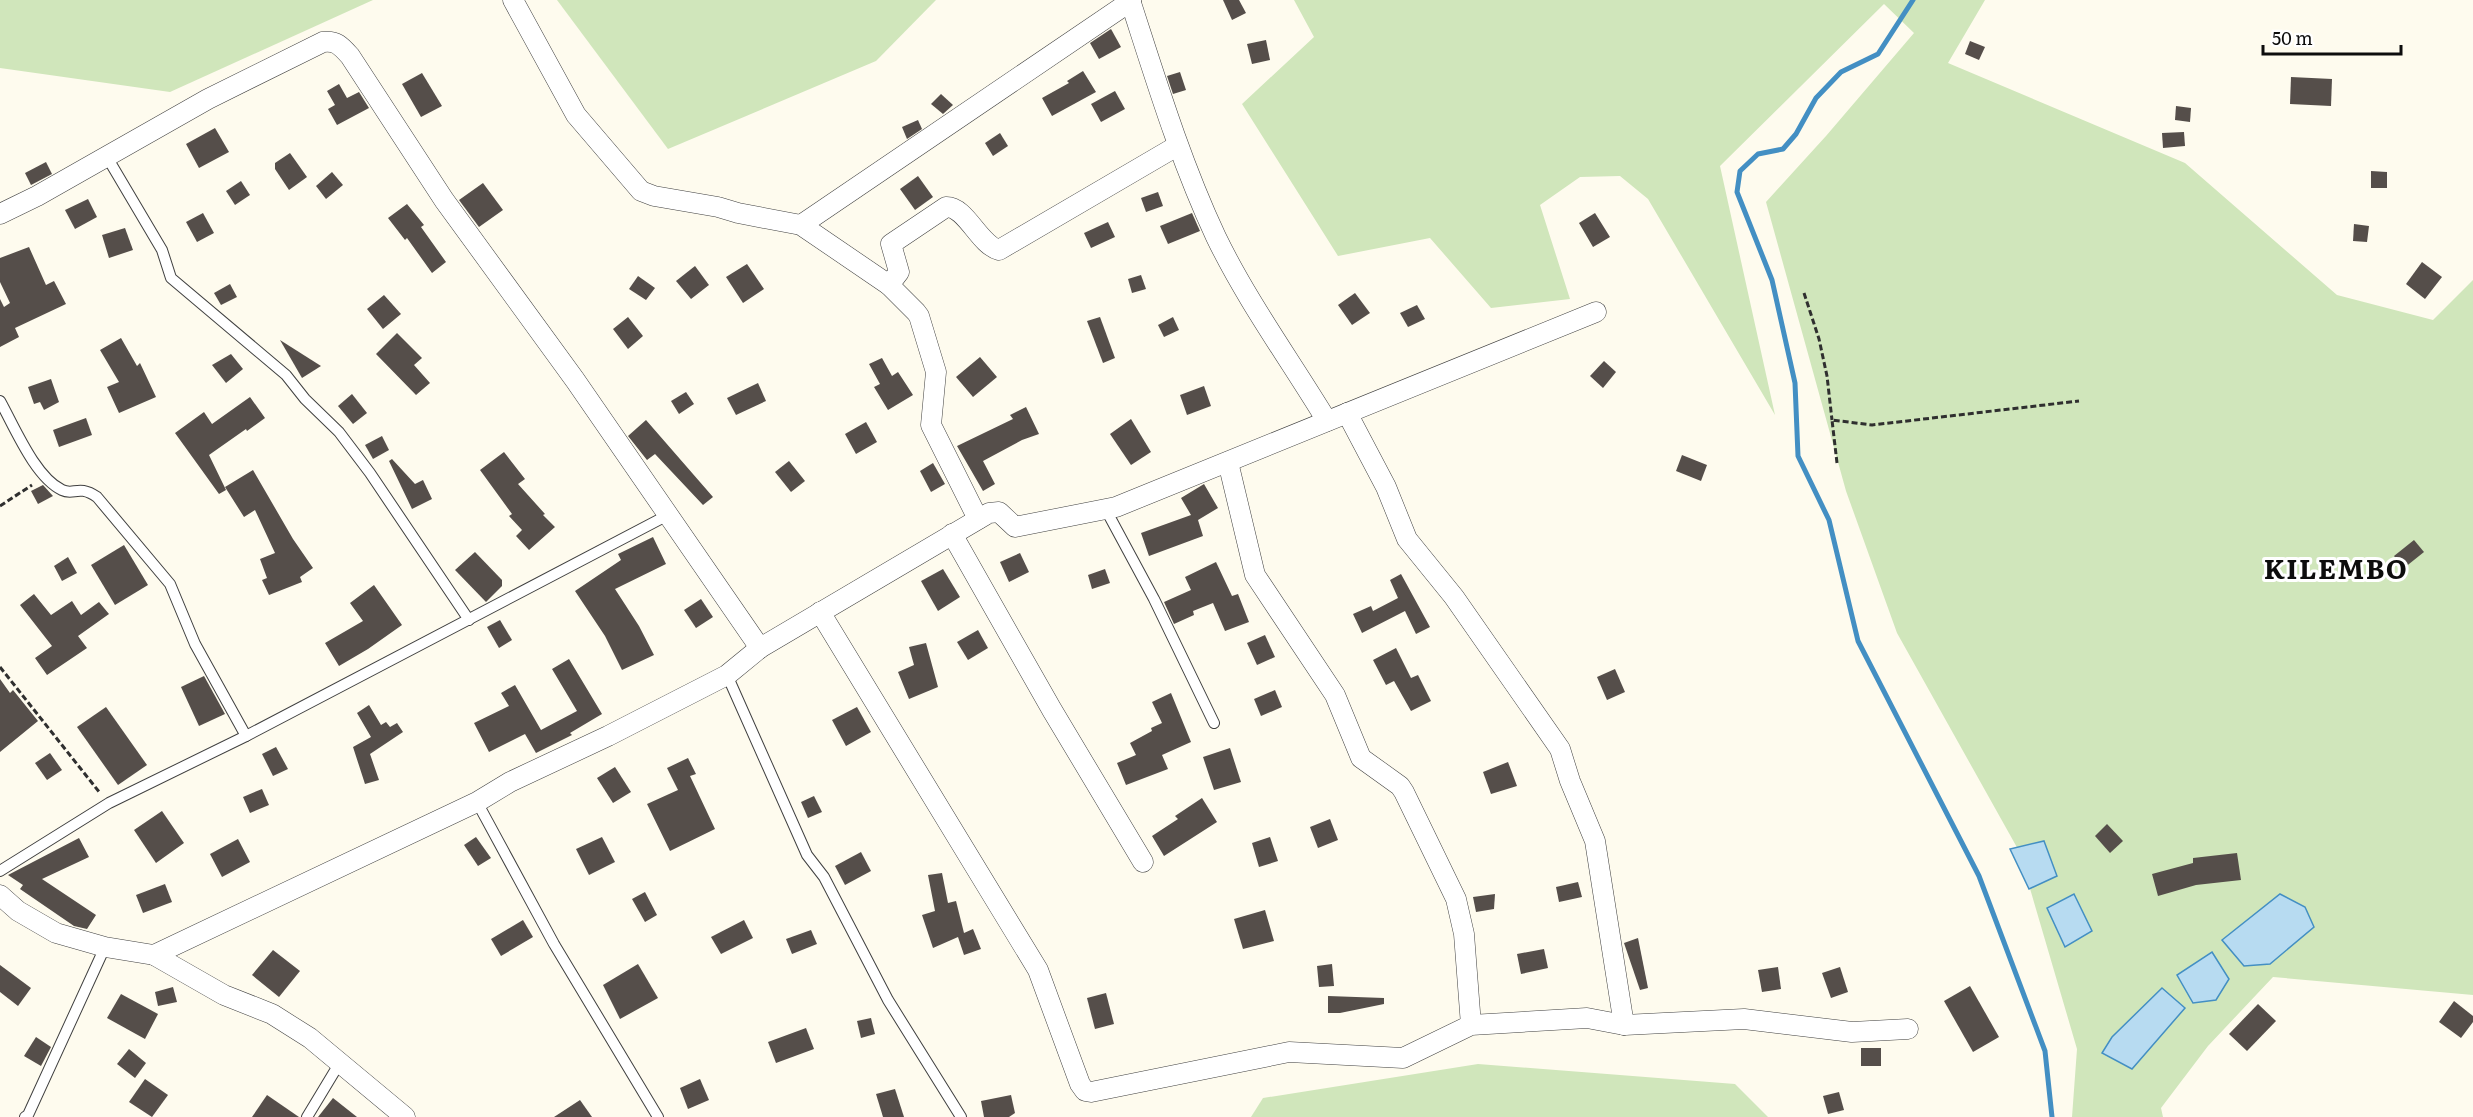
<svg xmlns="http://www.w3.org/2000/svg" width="2473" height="1117" font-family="Literata,serif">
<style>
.green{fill:#d0e6bb}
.water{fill:#b7dbf1;stroke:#438fc3;stroke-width:1.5}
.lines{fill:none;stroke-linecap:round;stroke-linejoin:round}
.stream{stroke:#438fc3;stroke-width:5}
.building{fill:#554e4a}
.lane-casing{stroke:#404040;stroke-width:12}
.street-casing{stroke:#404040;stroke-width:21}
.path{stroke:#2f2f2f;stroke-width:3;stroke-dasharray:6 3;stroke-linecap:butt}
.lane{stroke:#fff;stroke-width:10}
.street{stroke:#fff;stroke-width:20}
.labels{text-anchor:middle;stroke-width:6;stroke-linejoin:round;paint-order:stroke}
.district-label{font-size:27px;font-weight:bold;letter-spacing:1.5px;fill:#0d0d0d;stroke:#fff}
</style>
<rect width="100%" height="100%" fill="#fefbee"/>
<g class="green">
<polygon points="0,0 373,0 170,92 0,68"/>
<polygon points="557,0 936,0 876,61 668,149"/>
<polygon points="1294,0 1985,0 1948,63 2185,163 2337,295 2433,320 2473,280 2473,995 2273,977 2208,1046 2161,1108 2163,1117 2072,1117 2077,1049 2019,851 1897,633 1846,491 1766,202 1826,136 1914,33 1884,4 1720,166 1775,415 1648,199 1620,176 1580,177 1540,205 1570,299 1491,308 1430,238 1338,256 1242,104 1314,37"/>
<polygon points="1478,1064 1735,1084 1768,1117 1251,1117 1263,1098"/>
</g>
<g class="water">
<polygon points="2044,841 2057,876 2029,889 2010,849"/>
<polygon points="2074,894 2092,931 2065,947 2047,908"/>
<polygon points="2280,894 2305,907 2314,927 2270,964 2244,966 2222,940"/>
<polygon points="2212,952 2229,979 2216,1000 2193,1003 2177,975"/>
<polygon points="2162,988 2185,1008 2132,1069 2102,1053 2112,1037"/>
</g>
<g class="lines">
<polyline class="stream" points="1913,0 1878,54 1841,72 1816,98 1796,134 1783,149 1758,154 1740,171 1737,192 1772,280 1795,383 1798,456 1829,520 1858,641 1979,876 2045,1051 2052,1117"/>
</g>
<g class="building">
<polygon points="1223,0 1239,0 1246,13 1232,20"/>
<polygon points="1111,29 1121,47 1099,59 1090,43"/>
<polygon points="1266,40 1270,60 1252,64 1247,44"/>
<polygon points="1970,41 1985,47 1979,60 1965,54"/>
<polygon points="1083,71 1096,92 1052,116 1042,98 1069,83 1067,81"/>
<polygon points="1180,72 1186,90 1173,94 1167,76"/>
<polygon points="422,73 442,106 421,117 402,84"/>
<polygon points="2291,77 2332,79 2331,106 2290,104"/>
<polygon points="339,84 347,98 359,92 369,108 337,125 328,109 335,105 327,91"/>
<polygon points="1115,91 1125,109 1101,122 1091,104"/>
<polygon points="941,94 953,105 943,114 931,104"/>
<polygon points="2176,106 2191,108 2190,122 2175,120"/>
<polygon points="918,120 922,129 907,139 902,127"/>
<polygon points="215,128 229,152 199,168 186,144"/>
<polygon points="2184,132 2185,146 2163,148 2162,133"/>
<polygon points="1000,133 1008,146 993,156 985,143"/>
<polygon points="290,153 307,177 289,190 275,169 275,163"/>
<polygon points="46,162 52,174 31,185 25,173"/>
<polygon points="2371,171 2387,172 2387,188 2371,188"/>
<polygon points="332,172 343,185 326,199 316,186"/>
<polygon points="918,176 933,197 915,210 900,189"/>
<polygon points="241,181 250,195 235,205 226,191"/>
<polygon points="483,183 503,210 479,227 459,200"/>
<polygon points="1158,192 1163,206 1146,212 1141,198"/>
<polygon points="88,199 97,217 75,229 65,210"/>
<polygon points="407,204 424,225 421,227 446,262 432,273 407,238 405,240 388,218"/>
<polygon points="203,213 214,233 197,242 186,222"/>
<polygon points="1192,213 1200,231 1168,244 1160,226"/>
<polygon points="1595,213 1610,237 1593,247 1579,223"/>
<polygon points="1108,222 1115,237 1091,248 1084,233"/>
<polygon points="2354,224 2369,226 2367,242 2353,241"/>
<polygon points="125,228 133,250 109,258 102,235"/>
<polygon points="29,247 46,285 54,281 66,304 15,328 19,337 0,347 0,299 4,307 10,303 0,282 0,258"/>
<polygon points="2422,262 2442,277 2425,299 2406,284"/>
<polygon points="747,264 764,289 743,303 726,277"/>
<polygon points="695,266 709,285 691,299 676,281"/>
<polygon points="1141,275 1146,289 1132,293 1128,279"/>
<polygon points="638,276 655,288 646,300 629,289"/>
<polygon points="230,284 237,297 221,305 214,293"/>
<polygon points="1355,293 1370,313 1352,325 1338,305"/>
<polygon points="384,295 401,314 383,329 367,309"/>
<polygon points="1417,305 1425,319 1408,327 1400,313"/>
<polygon points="628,317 643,336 628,349 613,329"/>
<polygon points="1100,317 1115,358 1103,363 1087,321"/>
<polygon points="1173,317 1179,330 1164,337 1158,325"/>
<polygon points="397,333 422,358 414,365 430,383 416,395 376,354"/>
<polygon points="121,338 137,366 140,363 156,397 119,413 107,387 119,382 100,350"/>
<polygon points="280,340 321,366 302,378"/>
<polygon points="231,354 243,369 226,383 212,365"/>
<polygon points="980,357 997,377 973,397 956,377"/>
<polygon points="882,358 892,376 898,372 913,395 888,410 874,387 880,384 869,364"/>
<polygon points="1604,361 1616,372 1603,388 1590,376"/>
<polygon points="51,379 59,402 44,410 40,402 34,404 28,387"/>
<polygon points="758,383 766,401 736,415 727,398"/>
<polygon points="1204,386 1211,406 1187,415 1180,395"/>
<polygon points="686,392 694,404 679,414 671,401"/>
<polygon points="352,394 367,413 353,424 338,406"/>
<polygon points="250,397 265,418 247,431 246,429 209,455 226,490 219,494 175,433 204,412 212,424"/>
<polygon points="1026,407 1039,434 1022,440 983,461 995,484 983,491 957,446 1013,419 1010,415"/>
<polygon points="86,418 92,435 59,447 53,430"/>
<polygon points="1131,419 1151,452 1131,465 1110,434"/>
<polygon points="646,420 713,497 703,505 655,454 647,460 628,436"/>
<polygon points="866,422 877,442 856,454 845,434"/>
<polygon points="382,436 389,450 373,459 365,445"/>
<polygon points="504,452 525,479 518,484 545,514 543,515 555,527 529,550 516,536 522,530 509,516 512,514 480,470"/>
<polygon points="1682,455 1707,465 1701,481 1676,471"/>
<polygon points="392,459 415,484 423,480 432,499 412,509 389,461"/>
<polygon points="789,461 805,481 791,492 775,472"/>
<polygon points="933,463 945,484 931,492 920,471"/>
<polygon points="253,470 293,539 313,568 300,577 302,582 269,595 262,580 267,578 260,559 275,553 255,510 244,517 225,487"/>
<polygon points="1204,484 1218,508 1198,520 1203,536 1149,556 1141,533 1191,515 1181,498"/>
<polygon points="43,485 53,496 38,504 31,491"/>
<polygon points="653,537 666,564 615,589 639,626 654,655 622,670 605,636 575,591 621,560 618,554"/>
<polygon points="2414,540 2424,552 2404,568 2394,556"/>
<polygon points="124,545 148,585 115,605 91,565"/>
<polygon points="475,552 502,580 502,586 486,602 455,570"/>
<polygon points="1020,553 1029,572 1009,582 1000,562"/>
<polygon points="68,557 77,573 62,581 54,566"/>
<polygon points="1216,562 1232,596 1238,594 1249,622 1225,631 1213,603 1193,611 1194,615 1174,624 1164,602 1191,590 1185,577"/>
<polygon points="943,569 960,597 938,611 921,581"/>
<polygon points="1105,569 1110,583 1092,589 1088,575"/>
<polygon points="1401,574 1430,627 1416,634 1405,611 1362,633 1353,614 1371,606 1373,611 1398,598 1390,580"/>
<polygon points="374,585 402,625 368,649 339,666 325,643 363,621 350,603"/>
<polygon points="34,594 51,615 72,601 81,615 99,602 109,614 78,636 87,648 47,675 35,658 52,646 20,605"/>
<polygon points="701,599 713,617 696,628 684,610"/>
<polygon points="500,620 512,640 499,648 487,627"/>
<polygon points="978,630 988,648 968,660 957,642"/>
<polygon points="1265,635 1275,657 1257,665 1247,643"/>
<polygon points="926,643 938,687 909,699 898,672 914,665 909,647"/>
<polygon points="1396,648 1411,678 1418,675 1431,701 1411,711 1394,681 1386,685 1373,660"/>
<polygon points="569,659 602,714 570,733 572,735 536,753 525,734 489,752 474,723 509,706 501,693 515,685 541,730 577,711 552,669"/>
<polygon points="1615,669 1625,692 1607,700 1597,677"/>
<polygon points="204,676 225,714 199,726 181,687"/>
<polygon points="0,679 10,693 13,690 38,721 0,752"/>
<polygon points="1275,690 1282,707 1261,716 1254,699"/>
<polygon points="1171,693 1191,742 1162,755 1168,769 1126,785 1117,763 1136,755 1130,743 1152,731 1151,728 1162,723 1152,702"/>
<polygon points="369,705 381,725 386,722 390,727 397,723 403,732 370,754 379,780 365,784 353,747 371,737 357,713"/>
<polygon points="106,707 147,765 118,785 77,727"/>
<polygon points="857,707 871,732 846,746 832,720"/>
<polygon points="276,747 288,769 273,776 262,754"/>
<polygon points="1230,748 1241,782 1214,790 1203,757"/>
<polygon points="50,753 62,770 47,780 35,763"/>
<polygon points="688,758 696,774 690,776 715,829 670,851 647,804 678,790 667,768"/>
<polygon points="1508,762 1517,786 1491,794 1483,772"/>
<polygon points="615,767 631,792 613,803 597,778"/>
<polygon points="262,789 269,805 250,813 243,797"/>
<polygon points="814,796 822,812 808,818 801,802"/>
<polygon points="1202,798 1217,822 1164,856 1152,836 1178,819 1175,816"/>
<polygon points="162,811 184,843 156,863 134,830"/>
<polygon points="1330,819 1338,840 1318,848 1310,827"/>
<polygon points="2107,824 2123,841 2110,853 2095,836"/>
<polygon points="476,837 491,858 478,866 464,845"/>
<polygon points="602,837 615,862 589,875 576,849"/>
<polygon points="1270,837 1278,861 1259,867 1252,843"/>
<polygon points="79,838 89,857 42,879 96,915 87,929 74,926 20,889 23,885 8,875"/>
<polygon points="238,839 250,862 222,877 210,854"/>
<polygon points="861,852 871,871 845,885 835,866"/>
<polygon points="2237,853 2241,880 2196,885 2158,896 2152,874 2193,863 2193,858"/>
<polygon points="942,873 948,903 956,901 964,933 973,929 981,949 964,955 958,937 933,948 922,915 935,911 928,875"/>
<polygon points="1578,882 1582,897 1559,902 1556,887"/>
<polygon points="165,884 172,902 143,913 136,895"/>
<polygon points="645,892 657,915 645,922 632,899"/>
<polygon points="1495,894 1494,909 1476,912 1473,897"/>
<polygon points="1265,910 1274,941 1243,949 1234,919"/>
<polygon points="523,920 533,937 501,956 491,939"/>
<polygon points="744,920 753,938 721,954 711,937"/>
<polygon points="811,930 817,944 792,954 786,939"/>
<polygon points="1638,938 1648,988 1640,990 1624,943"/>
<polygon points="1544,949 1548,968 1521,974 1517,954"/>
<polygon points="273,950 300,971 279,997 252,975"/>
<polygon points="638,964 658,998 620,1019 603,985"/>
<polygon points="1332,964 1334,986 1319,987 1317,966"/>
<polygon points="0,965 31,988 18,1006 0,992"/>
<polygon points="1778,967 1781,989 1762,992 1758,970"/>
<polygon points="1840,967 1848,992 1831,998 1822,973"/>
<polygon points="1970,986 1999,1037 1973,1052 1944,1001"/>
<polygon points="173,987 177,1002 158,1006 155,992"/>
<polygon points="1106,993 1114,1024 1095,1029 1087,998"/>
<polygon points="121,994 158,1014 145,1039 107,1018"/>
<polygon points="1328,996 1384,998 1384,1004 1340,1013 1328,1013"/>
<polygon points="2454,1001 2473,1016 2473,1022 2461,1038 2439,1022"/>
<polygon points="2258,1004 2276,1021 2247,1051 2229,1034"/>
<polygon points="871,1018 875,1034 861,1038 857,1021"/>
<polygon points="806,1028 814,1049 776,1063 768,1042"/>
<polygon points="36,1037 51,1047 41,1066 24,1056"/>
<rect x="1861" y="1048" width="20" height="18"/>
<polygon points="129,1049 146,1063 135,1078 117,1064"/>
<polygon points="145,1079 168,1095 152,1117 129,1102"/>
<polygon points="700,1079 709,1100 688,1109 680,1088"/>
<polygon points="895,1089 904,1117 883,1117 876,1094"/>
<polygon points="1839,1092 1844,1110 1828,1114 1823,1096"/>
<polygon points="267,1095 299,1117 252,1117"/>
<polygon points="1011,1095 1015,1113 1009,1117 984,1117 981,1101"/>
<polygon points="333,1098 357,1117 318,1117"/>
<polygon points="580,1100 592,1117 554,1117"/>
</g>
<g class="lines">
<defs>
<g id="lane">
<polyline points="107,157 162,250 171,278 286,375 305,399 339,432 370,473 469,620"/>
<path d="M0 401C15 428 35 477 62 490 74 496 78 484 97 497L170 584 195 644 246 736"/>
<polyline points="1106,510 1154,599 1214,723"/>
<polyline points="727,675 807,855 824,877 888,1000 961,1117"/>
<polyline points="477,802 554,944 658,1117"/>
<polyline points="0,871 109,803 246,736 668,515"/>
<polyline points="25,1117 28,1115 105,947"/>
<polyline points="307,1117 339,1064"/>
</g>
<g id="street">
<polyline points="513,0 576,115 641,191 654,196 718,207 738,213 801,225 889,285 916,312 919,316 936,372 931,425 978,519"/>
<path d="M1130 0C1156 80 1180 160 1216 237 1247 301 1290 360 1327 421"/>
<path d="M0 214 37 196 208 99 323 42C336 40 341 46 350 56L444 200 575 380 760 648"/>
<polyline points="801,225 1131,1"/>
<path d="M889 285 899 272 891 244 946 207C966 206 979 245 999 250L1177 146"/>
<polyline points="1347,413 1386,487 1407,539 1454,597 1560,749 1570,781 1595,841 1624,1025"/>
<polyline points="1228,462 1255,575 1335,695 1361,758 1400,786 1404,792 1456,899 1464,934 1471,1025"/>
<polyline points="952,534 1052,710 1143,862"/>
<polyline points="820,612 1038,970 1080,1084 1085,1091 1091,1092 1289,1052 1403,1058 1471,1025 1587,1018 1624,1025 1744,1019 1852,1032 1908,1029"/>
<polyline points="0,895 18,911 56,933 105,947 154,955 224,995 272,1014 310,1038 405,1117"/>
<polyline points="154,955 477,802 510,782 608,736 727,675 760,648 989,513 999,512 1015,527 1116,507 1596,312"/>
</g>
</defs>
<use href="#lane" class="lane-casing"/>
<use href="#street" class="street-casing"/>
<g class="path">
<polyline points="1804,293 1819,339 1827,376 1832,420"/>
<polyline points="1837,463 1832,420 1872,425 2079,401"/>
<polyline points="0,506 32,485"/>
<polyline points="0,667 100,793"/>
</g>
<use href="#lane" class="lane"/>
<use href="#street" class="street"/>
</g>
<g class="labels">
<g class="district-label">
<text x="2336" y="579">KILEMBO</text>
</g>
</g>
<path d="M2263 45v9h138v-9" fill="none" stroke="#0d0d0d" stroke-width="3"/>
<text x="2272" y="45" font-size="18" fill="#0d0d0d" stroke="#ffffff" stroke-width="4.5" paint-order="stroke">50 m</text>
</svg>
